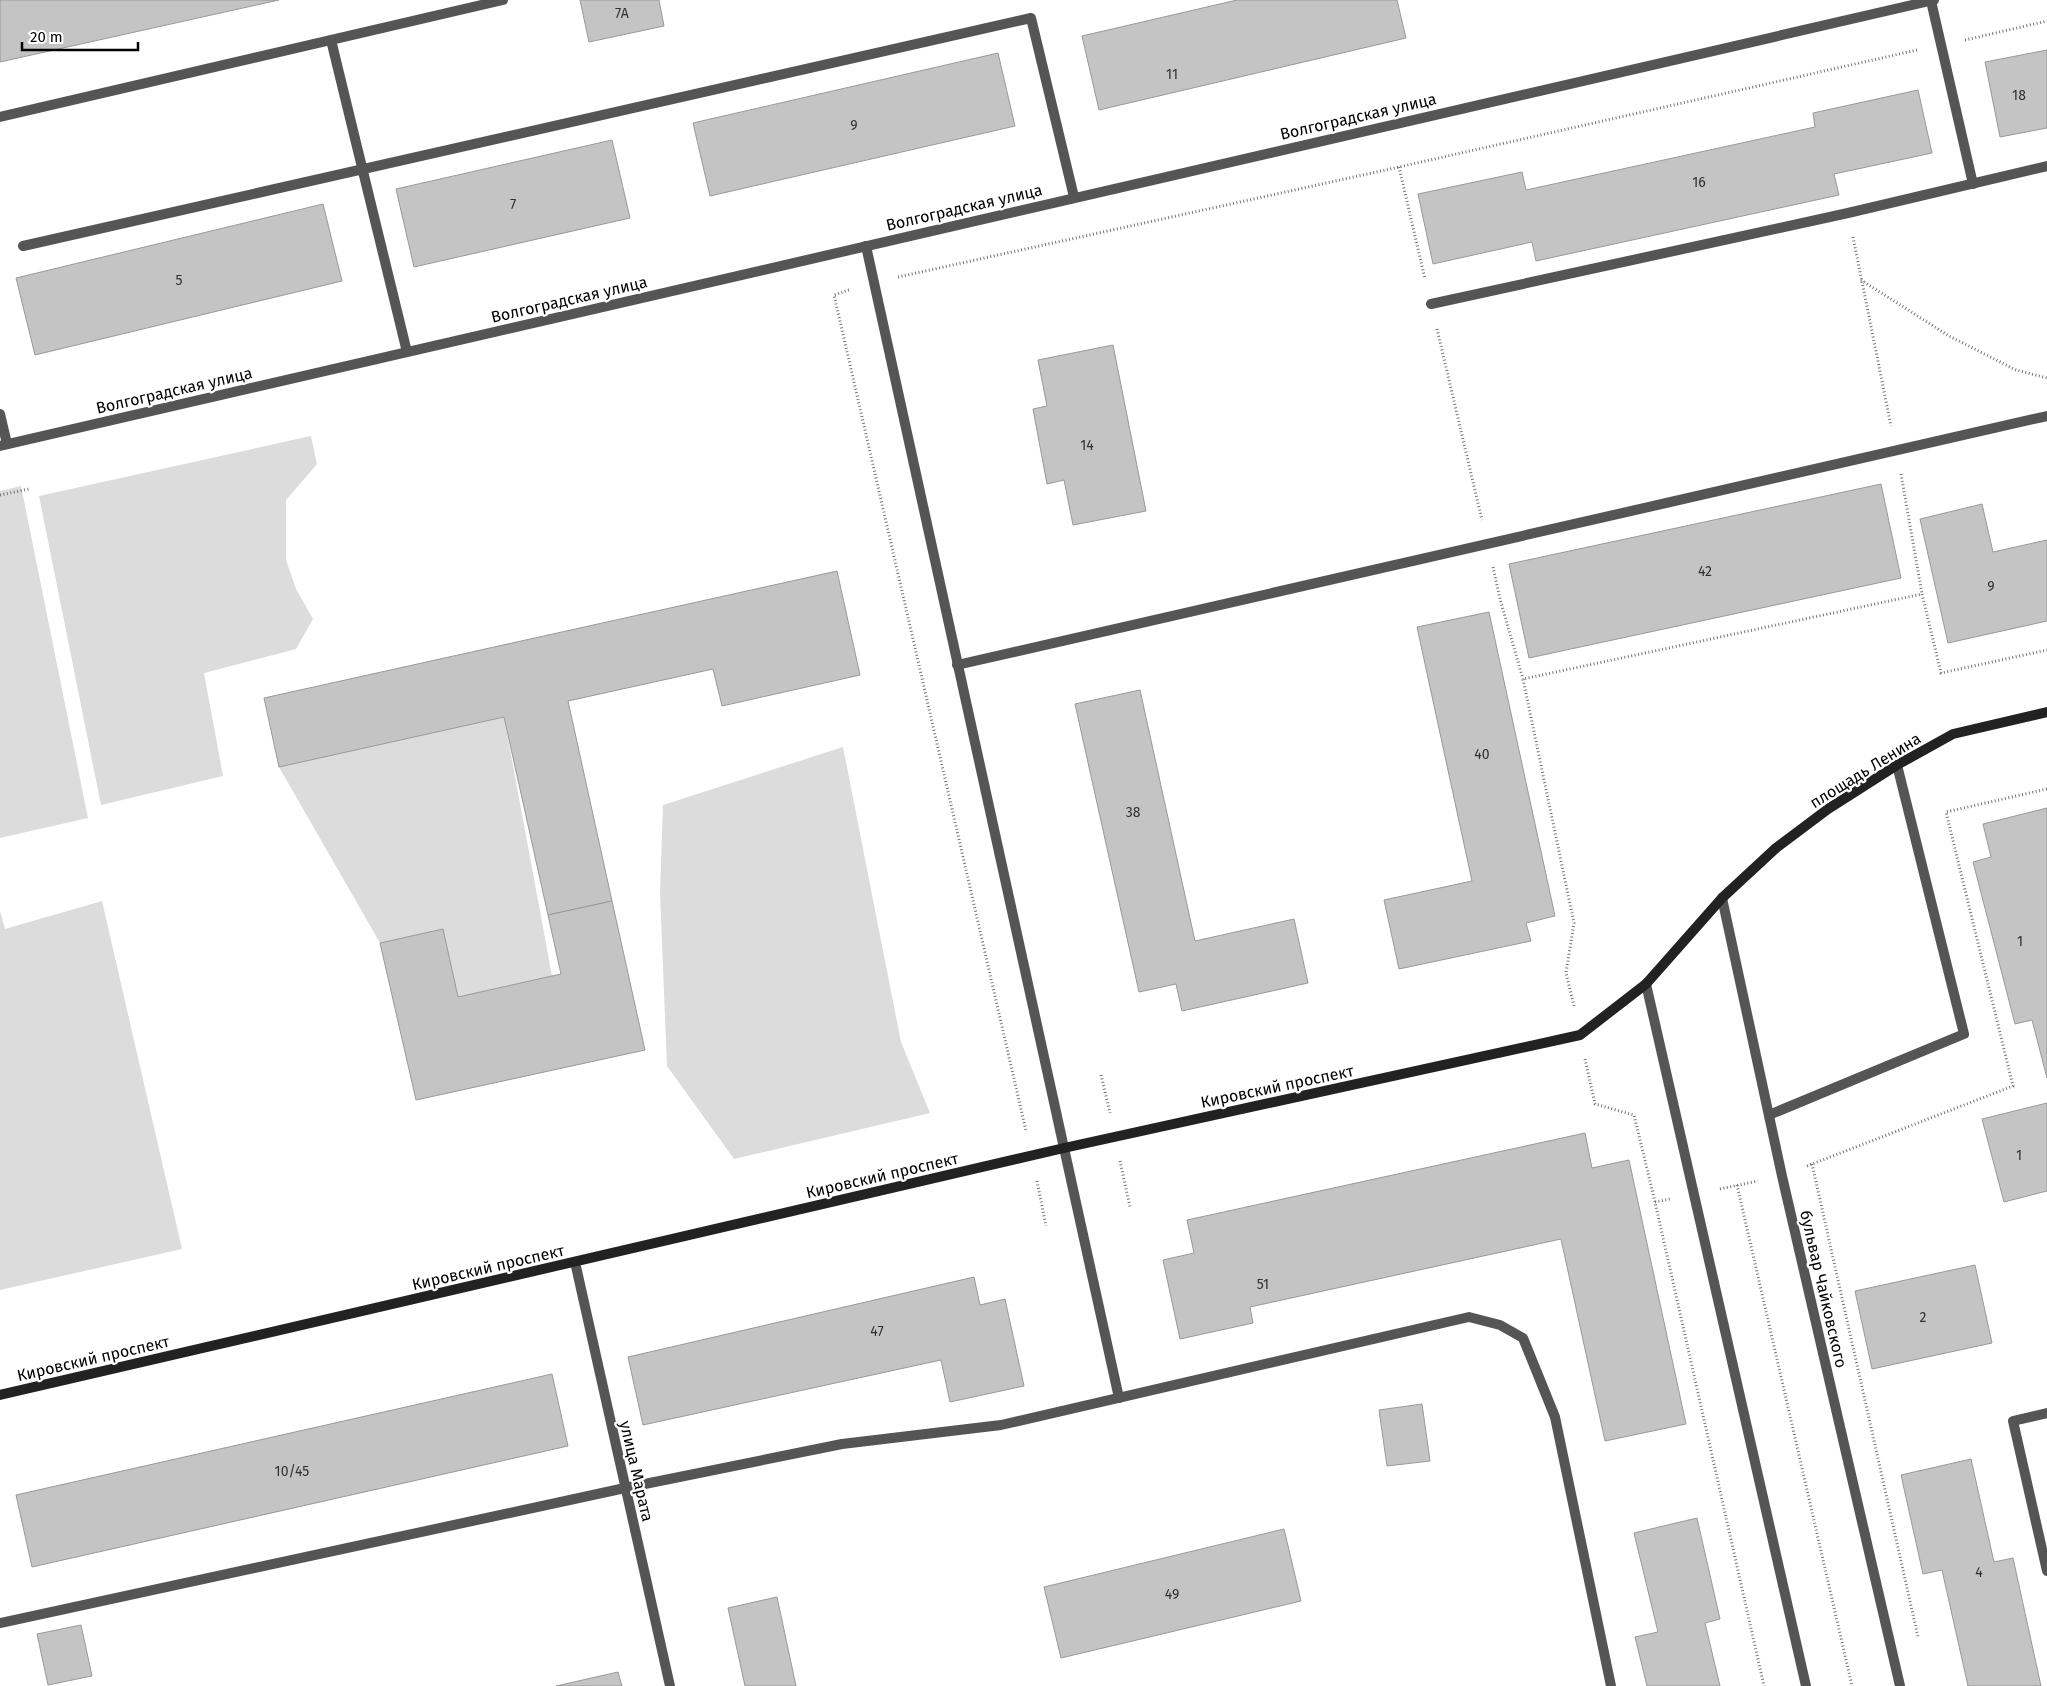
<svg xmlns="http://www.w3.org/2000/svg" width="2047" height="1686" font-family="'Fira Sans',sans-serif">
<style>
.green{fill:#dcdcdc}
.building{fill:#c4c4c4;stroke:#999}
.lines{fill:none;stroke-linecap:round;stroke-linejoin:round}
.path{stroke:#777;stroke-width:3;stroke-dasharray:1 2.5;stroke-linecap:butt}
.service{stroke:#555;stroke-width:10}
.minor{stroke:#555;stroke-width:10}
.secondary{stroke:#222;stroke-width:10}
.labels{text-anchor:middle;stroke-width:4.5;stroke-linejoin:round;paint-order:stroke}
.number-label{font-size:14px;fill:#313131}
.street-label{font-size:16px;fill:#000;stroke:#fff}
</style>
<rect width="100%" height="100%" fill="#fff"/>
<g class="green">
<polygon points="311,436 317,464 286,500 286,560 296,589 313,619 296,649 204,673 223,776 101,805 39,496"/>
<polygon points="21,486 88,818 0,838 0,491"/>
<polygon points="504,717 552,976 458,997 443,929 380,943 279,767"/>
<polygon points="843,747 901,1042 930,1113 734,1159 667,1066 660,893 663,805"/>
<polygon points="102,901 182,1249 0,1290 0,911 5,929"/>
</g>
<g class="building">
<polygon points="0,0 279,0 0,62"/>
<polygon points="580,0 659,0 664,26 589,42"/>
<polygon points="1237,0 1397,0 1406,38 1099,110 1082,36"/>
<polygon points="2047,50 2047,128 2000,137 1985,62"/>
<polygon points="998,53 1015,126 710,196 693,123"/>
<polygon points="1918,90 1932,153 1834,174 1839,195 1536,261 1532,242 1433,264 1418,194 1522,172 1526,190 1815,127 1813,113"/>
<polygon points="612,140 630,218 414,267 396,189"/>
<polygon points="323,204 342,281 35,355 16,278"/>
<polygon points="1113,345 1146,511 1073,525 1064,480 1047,484 1033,409 1047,406 1038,360"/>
<polygon points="1881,484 1901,578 1529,658 1509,564"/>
<polygon points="1982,504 1993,552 2047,540 2047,621 1948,643 1920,519"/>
<polygon points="837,571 860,675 722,706 713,669 568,701 612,901 548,915 504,717 279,767 264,698"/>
<polygon points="1489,612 1555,916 1526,923 1531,941 1399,969 1384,900 1472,881 1417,627"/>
<polygon points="1140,690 1195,941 1294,919 1308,983 1182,1011 1176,984 1139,992 1075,704"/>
<polygon points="2047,808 2047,1078 2032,1020 2015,1024 1973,862 1991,857 1983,824"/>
<polygon points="612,901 645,1050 416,1100 380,943 443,929 458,997 561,974 548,915"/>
<polygon points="2047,1103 2047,1191 2004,1202 1982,1119"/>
<polygon points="1585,1133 1592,1168 1629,1160 1686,1424 1605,1441 1561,1239 1250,1307 1253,1323 1180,1339 1163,1260 1194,1253 1187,1220"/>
<polygon points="1975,1265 1992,1343 1872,1369 1855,1291"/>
<polygon points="974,1277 980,1305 1005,1299 1024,1386 950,1402 941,1360 643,1425 628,1357"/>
<polygon points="552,1374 568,1446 32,1567 16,1495"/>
<polygon points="1422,1404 1430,1461 1387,1466 1379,1410"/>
<polygon points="1971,1459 1994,1562 2013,1558 2041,1686 1968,1686 1942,1570 1923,1574 1901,1475"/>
<polygon points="1697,1518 1720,1619 1705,1623 1720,1686 1647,1686 1635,1637 1658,1632 1634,1533"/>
<polygon points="1284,1529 1301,1601 1061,1658 1044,1587"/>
<polygon points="777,1597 796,1686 745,1686 728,1608"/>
<polygon points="81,1625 92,1676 48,1685 37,1634"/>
<polygon points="618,1672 622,1686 556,1686"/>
</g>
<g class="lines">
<g class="path">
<polyline points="1965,40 2047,21"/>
<polyline points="1399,167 1425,279"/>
<polyline points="1853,237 1891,426"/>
<polyline points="898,277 1399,167 1917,50"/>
<polyline points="1861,280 1949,336 2016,370 2047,378"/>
<polyline points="849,290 834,295 1026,1131"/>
<polyline points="1437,329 1482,520"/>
<polyline points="1901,474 1922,594"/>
<polyline points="0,495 29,489"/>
<polyline points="1493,567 1500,599 1523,679"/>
<polyline points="1574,1006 1566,973 1574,923 1523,679 1922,594 1941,673 2047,650"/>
<polyline points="1585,1059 1595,1104 1634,1115 1655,1202 1764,1686"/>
<polyline points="1101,1075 1110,1113"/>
<polyline points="1120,1161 1130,1207"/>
<polyline points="1812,1164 1918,1637"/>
<polyline points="1807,1166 2013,1086 1946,812 2047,789"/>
<polyline points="1037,1181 1046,1226"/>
<polyline points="1737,1185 1852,1686"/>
<polyline points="1720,1189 1758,1181"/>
<polyline points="1655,1202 1670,1199"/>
</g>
<g class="service">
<polyline points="1931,1 1973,184"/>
<polyline points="331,40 407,352"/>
<polyline points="0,117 503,0"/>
<polyline points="23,246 1031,18 1074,197"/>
<polyline points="1431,304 1848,213 2047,166"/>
<polyline points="957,665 2047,416"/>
<polyline points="1769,1115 1964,1034 1897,765"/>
<polyline points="1064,1148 1119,1398"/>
<polyline points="2047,1413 2013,1421 2047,1571"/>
<polyline points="0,1623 625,1488 842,1444 1001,1425 1469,1317 1500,1325 1523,1338 1555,1417 1611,1686"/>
</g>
<g class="minor">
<polyline points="866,246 1064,1148"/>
<polyline points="0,414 7,444"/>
<polyline points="0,446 1934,0"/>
<polyline points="1722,898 1782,1176 1900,1686"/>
<polyline points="1646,984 1806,1686"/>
<polyline points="575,1262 670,1686"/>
</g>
<polyline class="secondary" points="0,1395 1064,1148 1580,1035 1646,984 1722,898 1776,848 1828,809 1897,765 1953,734 2047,712"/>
</g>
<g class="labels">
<g class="number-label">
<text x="622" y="18">7А</text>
<text x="1172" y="79">11</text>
<text x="2019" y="100">18</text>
<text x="854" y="130">9</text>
<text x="1699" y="187">16</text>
<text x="513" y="209">7</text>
<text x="179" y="285">5</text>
<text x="1087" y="450">14</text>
<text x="1705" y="576">42</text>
<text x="1991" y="591">9</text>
<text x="1482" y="759">40</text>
<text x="1133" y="817">38</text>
<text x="2020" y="946">1</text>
<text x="2019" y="1160">1</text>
<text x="1263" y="1289">51</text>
<text x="1923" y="1322">2</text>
<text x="877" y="1336">47</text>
<text x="292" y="1476">10/45</text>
<text x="1979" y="1577">4</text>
<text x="1172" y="1599">49</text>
</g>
<g class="street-label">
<text transform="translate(1358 116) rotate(-13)" y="6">Волгоградская улица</text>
<text transform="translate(964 207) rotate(-13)" y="6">Волгоградская улица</text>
<text transform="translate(569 299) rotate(-13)" y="6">Волгоградская улица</text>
<text transform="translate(174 390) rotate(-13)" y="6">Волгоградская улица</text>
<text transform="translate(1865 770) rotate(-32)" y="6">площадь Ленина</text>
<text transform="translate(1277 1086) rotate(-12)" y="6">Кировский проспект</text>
<text transform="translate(882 1175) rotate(-13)" y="6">Кировский проспект</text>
<text transform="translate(488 1267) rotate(-13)" y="6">Кировский проспект</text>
<text transform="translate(1824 1289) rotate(77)" y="6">бульвар Чайковского</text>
<text transform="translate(93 1358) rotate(-13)" y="6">Кировский проспект</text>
<text transform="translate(637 1471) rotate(77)" y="6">улица Марата</text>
</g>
</g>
<path d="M22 42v8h116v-8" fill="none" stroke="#000000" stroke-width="2.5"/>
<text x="30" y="42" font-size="15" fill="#000000" stroke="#ffffff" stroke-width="4" paint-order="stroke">20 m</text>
</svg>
